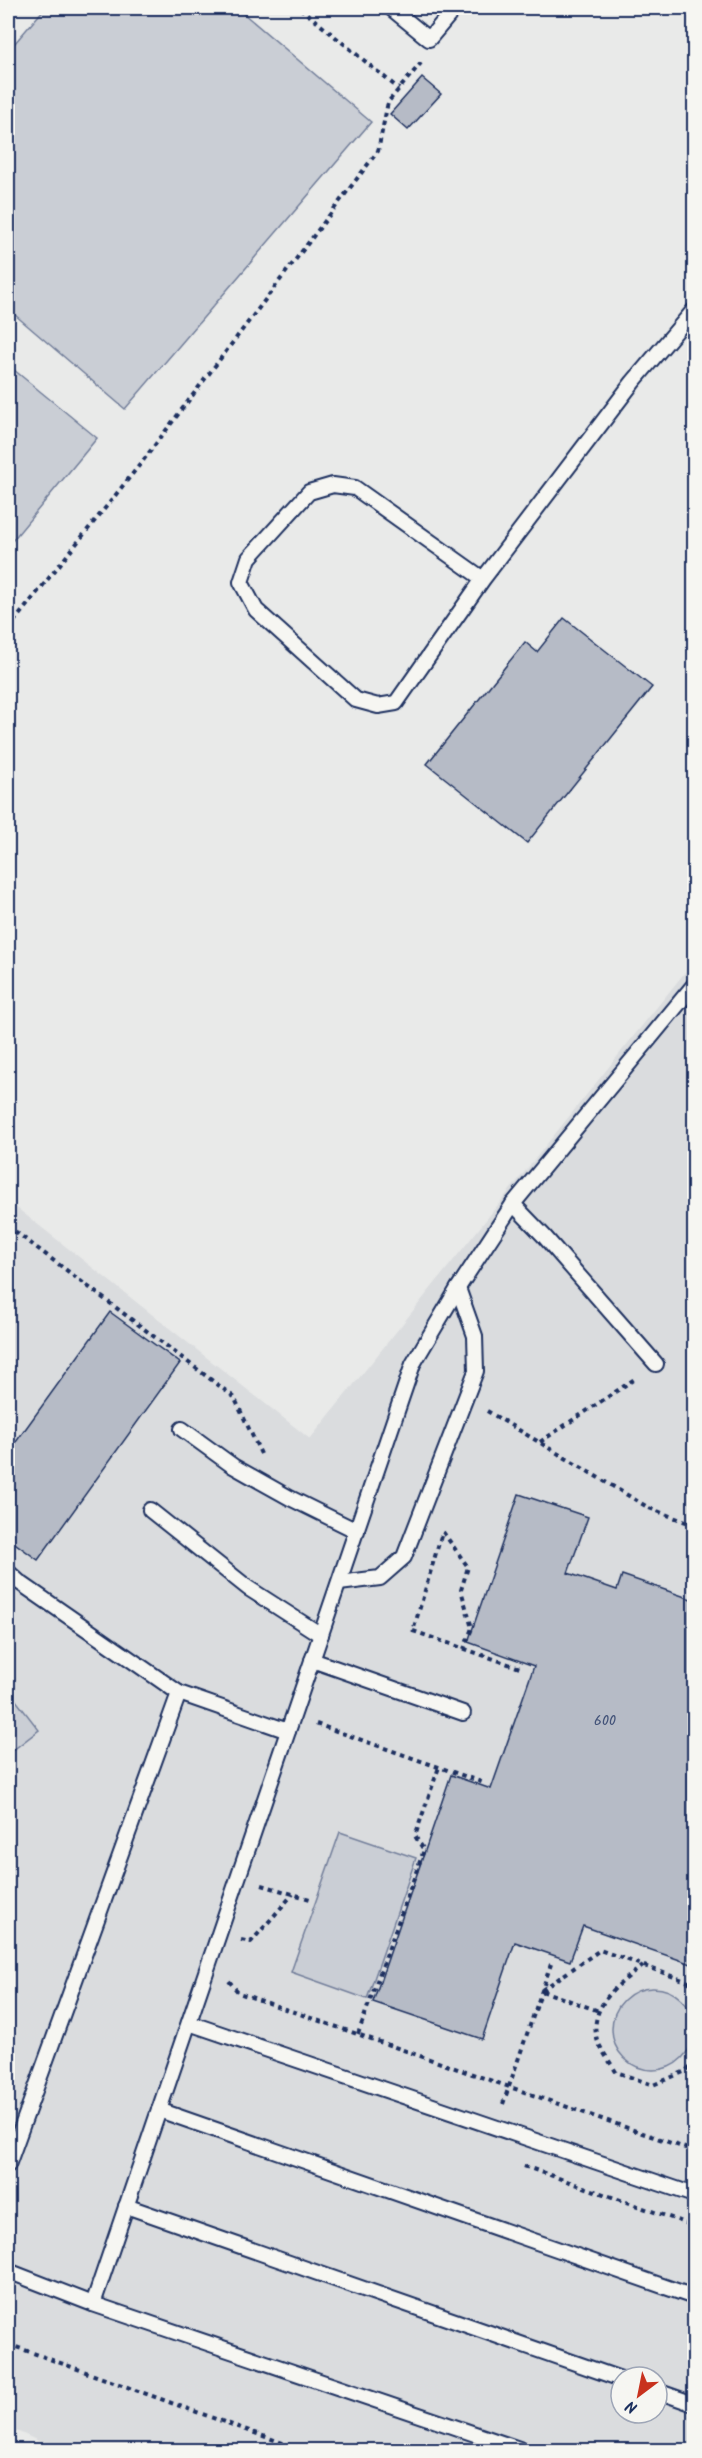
<svg xmlns="http://www.w3.org/2000/svg" width="702" height="2458" font-family="Kalam,sans-serif">
<style>
.built{fill:#dadcde;fill-rule:evenodd}
.green{fill:#caced5;stroke:#727e9a;stroke-width:1.5}
.lines{fill:none;stroke-linecap:round;stroke-linejoin:round}
.stream{stroke:#6c7995;stroke-width:10}
.building{fill:#b6bbc6;stroke:#1b2f5e;stroke-width:1.5}
.service-casing{stroke:#1b2f5e;stroke-width:18}
.path{stroke:#1b2f5e;stroke-width:4;stroke-dasharray:4.5 4.5;stroke-linecap:butt}
.service{stroke:#f6f6f2;stroke-width:14}
.labels{text-anchor:middle;stroke-width:4.5;stroke-linejoin:round;paint-order:stroke}
.number-label{font-size:14px;fill:#425278}
</style>
<rect width="100%" height="100%" fill="#e9eae9"/>
<filter id="ink" filterUnits="userSpaceOnUse"><feTurbulence type="fractalNoise" baseFrequency=".0167" numOctaves="2"/><feDisplacementMap in="SourceGraphic" scale="12" xChannelSelector="R" yChannelSelector="G"/><feConvolveMatrix kernelMatrix="1 2 1 2 8 2 1 2 1" color-interpolation-filters="sRGB"/></filter>
<g filter="url(#ink)">
<path class="built" d="M694 961V2450H58L8 2427V1201L310 1439ZM621 2377H657V2413H621Z"/>
<g class="green">
<polygon points="45,8 237,8 371,122 125,409 8,309 8,51"/>
<polygon points="8,365 97,438 8,546"/>
<polygon points="8,1690 39,1730 8,1754"/>
<polygon points="340,1832 416,1858 367,1999 291,1972"/>
<circle cx="653" cy="2029" r="41"/>
</g>
<g class="lines">
<polyline class="stream" points="8,2446 15,2450"/>
</g>
<g class="building">
<polygon points="422,78 441,94 408,130 390,114"/>
<polygon points="564,618 652,687 527,843 427,764 525,642 537,652"/>
<polygon points="110,1312 180,1363 38,1560 8,1538 8,1453"/>
<polygon points="519,1494 588,1517 568,1573 617,1590 622,1575 694,1600 694,1965 583,1926 570,1961 515,1942 482,2039 373,2002 451,1775 491,1789 534,1666 468,1642"/>
</g>
<g class="lines">
<defs>
<g id="service">
<polyline points="391,8 429,39 455,8"/>
<polyline points="483,579 355,488 333,485 309,492 249,558 241,582 256,610 356,700 378,706 396,703 483,579 633,382 694,310"/>
<polyline points="513,1204 544,1236 656,1364"/>
<polyline points="182,1429 233,1466 290,1498 357,1531"/>
<polyline points="150,1510 248,1588 321,1635"/>
<polyline points="8,1572 19,1582 179,1693 8,2165"/>
<polyline points="339,1583 380,1578 404,1557 476,1371 475,1336 458,1288"/>
<polyline points="312,1660 463,1713"/>
<polyline points="179,1693 288,1731"/>
<polyline points="189,2023 694,2195"/>
<polyline points="159,2110 694,2297"/>
<polyline points="126,2206 621,2379"/>
<polyline points="8,2271 93,2304"/>
<polyline points="657,2391 694,2404"/>
<polyline points="522,2450 93,2304 413,1364 458,1288 513,1204 694,985"/>
</g>
</defs>
<use href="#service" class="service-casing"/>
<g class="path">
<polyline points="300,8 399,89"/>
<polyline points="8,14 13,8"/>
<polyline points="8,629 142,462 378,151 388,102 421,63"/>
<polyline points="8,1226 234,1397 261,1454"/>
<polyline points="487,1411 649,1508 694,1525"/>
<polyline points="540,1442 636,1378"/>
<polyline points="443,1532 468,1567 461,1590 472,1628 464,1649"/>
<polyline points="441,1536 413,1631 520,1668"/>
<polyline points="316,1724 484,1783"/>
<polyline points="262,1885 310,1899"/>
<polyline points="241,1940 251,1942 293,1894"/>
<path d="M643 1966C621 1982 591 2003 596 2035 597 2045 611 2063 616 2072L653 2085 686 2071 694 2061"/>
<polyline points="229,1981 239,1993 694,2151"/>
<polyline points="542,1990 600,1950 694,1984"/>
<polyline points="542,1991 599,2011"/>
<polyline points="358,2034 424,1850 415,1836 439,1767"/>
<polyline points="503,2104 551,1964"/>
<polyline points="524,2166 694,2226"/>
<polyline points="688,2269 694,2250"/>
<polyline points="8,2344 302,2450"/>
</g>
<use href="#service" class="service"/>
</g>
</g>
<g class="labels">
<g class="number-label">
<text x="605" y="1725">600</text>
</g>
</g>
<rect width="702" height="2458" fill="none" stroke="#f6f6f2" stroke-width="30"/>
<rect x="15" y="15" width="672" height="2428" fill="none" stroke="#1b2f5e" stroke-width="2" filter="url(#ink)"/>
<g transform="translate(639 2395) rotate(212)"><circle r="28" fill="#f6f6f2" stroke="#9ea6b7" stroke-width="1.5"/>
<path d="M0-4.5L10 22L0 15L-10 22Z" fill="#c8321e"/>
<text y="-9" font-size="16" font-weight="bold" text-anchor="middle" fill="#1b2f5e">N</text>
</g>
</svg>
